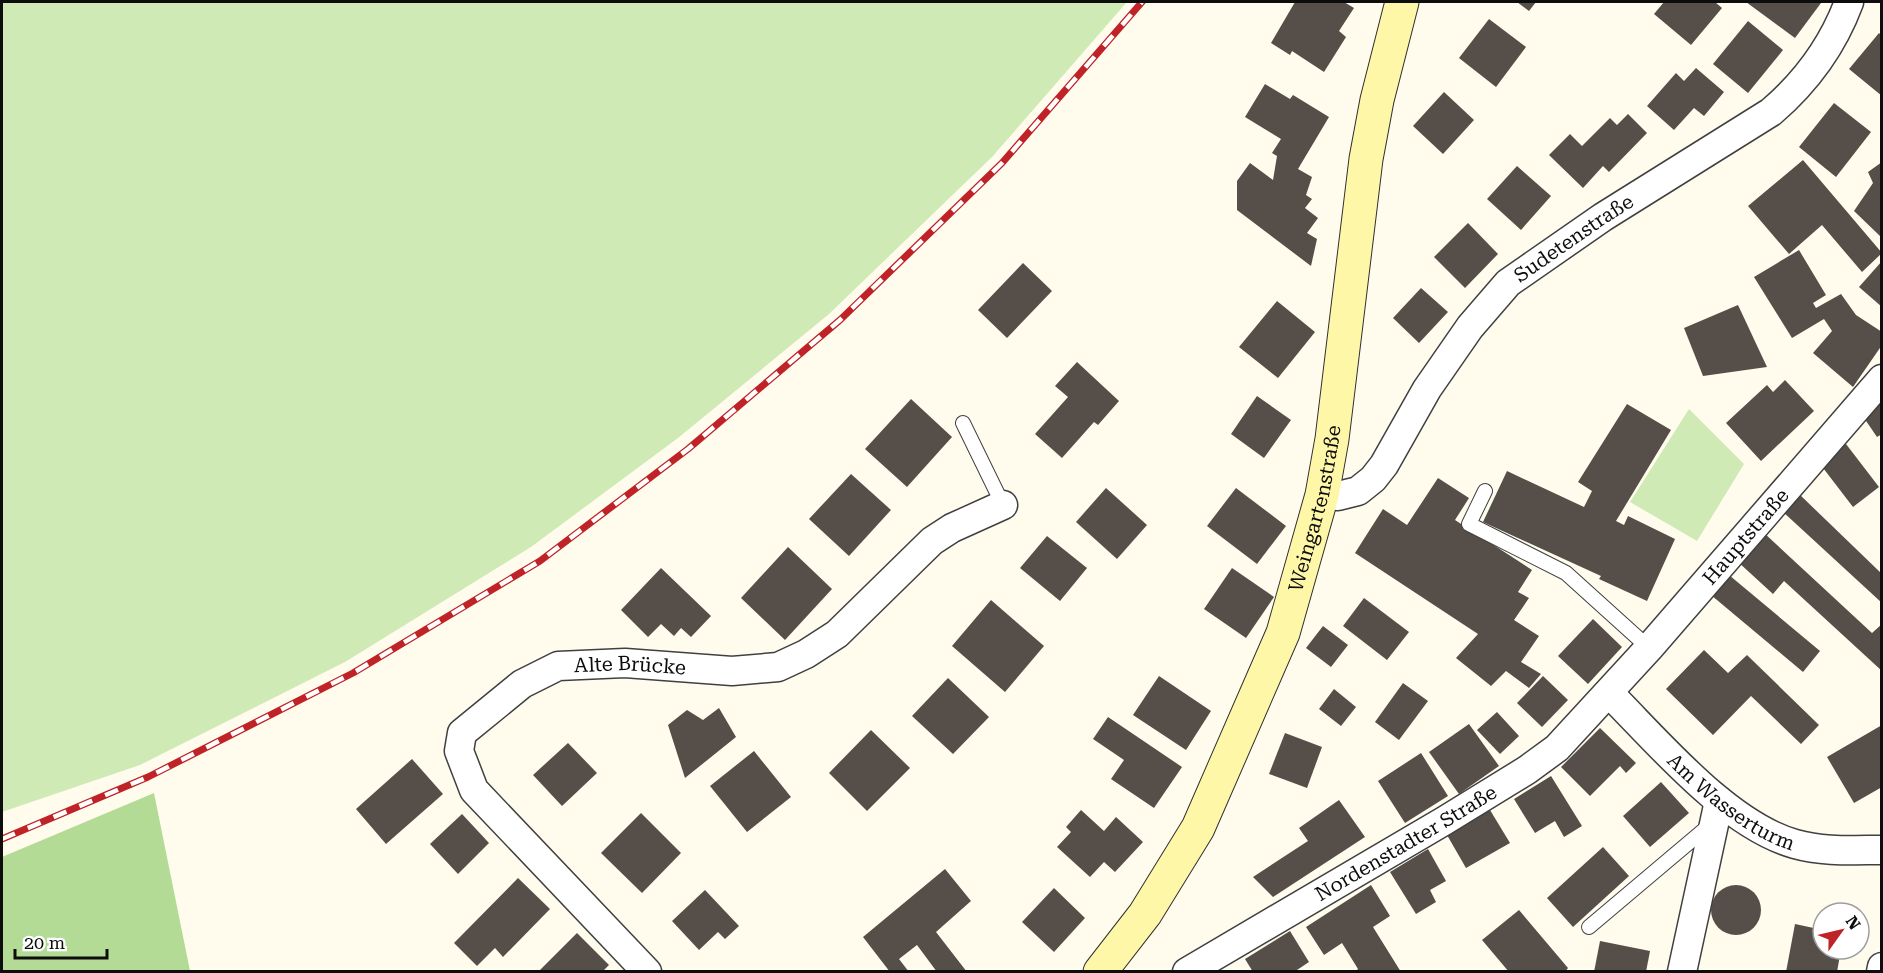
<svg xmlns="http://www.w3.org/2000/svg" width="1883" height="973" font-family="'Roboto Serif',serif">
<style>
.green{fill:#d0eab6}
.forest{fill:#b3db95}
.building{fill:#564e49}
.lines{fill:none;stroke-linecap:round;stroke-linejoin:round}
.lane-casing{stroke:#404040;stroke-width:16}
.street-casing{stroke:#404040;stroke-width:31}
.secondary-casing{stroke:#2f2f2f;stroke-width:35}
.lane{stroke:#fff;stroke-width:14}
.street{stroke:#fff;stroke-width:28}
.secondary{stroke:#fff7a8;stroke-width:33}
.rail-casing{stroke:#bf2227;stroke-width:7}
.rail{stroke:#fff;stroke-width:4.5;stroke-dasharray:14;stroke-linecap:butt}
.labels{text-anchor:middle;stroke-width:6;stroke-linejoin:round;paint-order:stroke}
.street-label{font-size:20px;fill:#0d0d0d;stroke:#fff}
</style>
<rect width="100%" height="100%" fill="#fffced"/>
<g class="green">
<polygon points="2,2 1127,2 992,157 829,314 678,438 531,547 345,662 140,765 2,812"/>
<polygon points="1689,409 1744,464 1697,541 1630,502"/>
</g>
<polygon class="forest" points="154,793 190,971 2,971 2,857"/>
<g class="building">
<polygon points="1295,2 1344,2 1354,8 1339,31 1346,37 1324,72 1292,51 1290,55 1271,43"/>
<polygon points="1517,2 1536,2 1529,11"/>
<polygon points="1664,2 1715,2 1722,8 1691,45 1654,14"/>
<polygon points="1746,2 1820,2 1821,3 1795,38"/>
<polygon points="1489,19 1526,47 1496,87 1459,58"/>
<polygon points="1748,21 1783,50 1748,93 1713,64"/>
<polygon points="1879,33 1882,36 1882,96 1849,69"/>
<polygon points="1696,68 1724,92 1704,116 1694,108 1674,130 1647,106 1676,73 1684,81"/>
<polygon points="1265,84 1290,99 1293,95 1329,117 1298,169 1312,177 1306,195 1312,199 1305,208 1318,218 1307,233 1317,239 1311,266 1237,210 1237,181 1250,163 1273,180 1277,156 1272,153 1281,139 1245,117"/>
<polygon points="1444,92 1474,120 1443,154 1413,126"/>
<polygon points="1834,103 1871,132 1836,177 1799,147"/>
<polygon points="1628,114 1647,133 1609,172 1603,166 1583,188 1549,155 1570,134 1582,146 1610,118 1617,125"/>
<polygon points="1803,160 1882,253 1862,272 1822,225 1789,254 1748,206"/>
<polygon points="1882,162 1882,234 1880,236 1854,211 1873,183 1868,172"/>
<polygon points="1517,166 1551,196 1521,230 1487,199"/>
<polygon points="1468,223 1498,254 1465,288 1434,257"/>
<polygon points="1799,250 1826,295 1813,303 1816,308 1841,294 1856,315 1882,332 1882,345 1853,387 1813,353 1832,331 1824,319 1792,338 1754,277"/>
<polygon points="1882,261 1882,307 1859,287"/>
<polygon points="1023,263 1052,291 1007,338 978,310"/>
<polygon points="1421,288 1448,312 1419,343 1393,318"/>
<polygon points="1277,301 1315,332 1278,378 1239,347"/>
<polygon points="1738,305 1767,367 1703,376 1684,328"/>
<polygon points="1077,362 1119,401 1098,425 1094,422 1062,458 1035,434 1068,397 1055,386"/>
<polygon points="1785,380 1814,411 1761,461 1726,423 1767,385 1773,392"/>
<polygon points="1257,396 1291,420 1264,458 1231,434"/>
<polygon points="911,399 952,437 907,487 865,449"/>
<polygon points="1882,401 1882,434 1877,437 1862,415"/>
<polygon points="1627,404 1671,430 1616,521 1624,525 1628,516 1675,539 1647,601 1599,579 1601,576 1483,522 1507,471 1584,507 1592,491 1578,482"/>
<polygon points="1846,444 1879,487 1853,507 1820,464"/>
<polygon points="851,474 891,510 849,556 809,519"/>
<polygon points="1438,478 1469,498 1455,520 1532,570 1518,592 1529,598 1514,620 1539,636 1521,662 1541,674 1529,688 1506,671 1491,686 1456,658 1478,634 1355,553 1383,509 1407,525"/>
<polygon points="1106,488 1147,525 1117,559 1076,522"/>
<polygon points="1236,488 1286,526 1257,564 1207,526"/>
<polygon points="1798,493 1882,574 1882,603 1782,511"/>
<polygon points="1763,532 1872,633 1882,624 1882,671 1784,581 1773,594 1737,561"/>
<polygon points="1047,536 1087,568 1060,601 1020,568"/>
<polygon points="788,547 832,589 785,640 741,598"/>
<polygon points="661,568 711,616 691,637 681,628 674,636 661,624 648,637 621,610"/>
<polygon points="1232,568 1274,597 1246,638 1204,609"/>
<polygon points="1729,575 1820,651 1803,672 1711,595"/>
<polygon points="1364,598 1409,632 1387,660 1343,626"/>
<polygon points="991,600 1044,646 1005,692 952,646"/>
<polygon points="1593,619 1622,647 1588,684 1558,656"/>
<polygon points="1323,626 1348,645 1331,667 1306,648"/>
<polygon points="1704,650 1728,673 1747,655 1819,725 1801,744 1751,696 1713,735 1666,689"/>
<polygon points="1159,676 1211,711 1186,750 1133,715"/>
<polygon points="1543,676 1568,700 1542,727 1517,703"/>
<polygon points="948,678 989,717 953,754 912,716"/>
<polygon points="1403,683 1428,701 1399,740 1375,722"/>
<polygon points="1334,689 1356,707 1341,726 1319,709"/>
<polygon points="719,708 736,737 685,778 668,725 687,710 703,720"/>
<polygon points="1497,712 1519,736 1500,754 1477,730"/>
<polygon points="1108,717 1182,767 1154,808 1111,779 1124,760 1093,739"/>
<polygon points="1469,724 1499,766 1459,794 1429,752"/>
<polygon points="1882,725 1882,787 1854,803 1827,757"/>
<polygon points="1600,728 1636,763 1626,773 1620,766 1590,796 1561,767"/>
<polygon points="871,730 910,768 867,811 829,773"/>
<polygon points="1285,733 1322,747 1307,788 1269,774"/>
<polygon points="568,743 597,773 562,806 533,775"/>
<polygon points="754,751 791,797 747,832 710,786"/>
<polygon points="1421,753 1448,796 1405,823 1378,781"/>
<polygon points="412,759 443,794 386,844 356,809"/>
<polygon points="1551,776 1582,826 1564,837 1555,821 1535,833 1514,799"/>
<polygon points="1661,782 1689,813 1650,847 1623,816"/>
<polygon points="1339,800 1365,837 1273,897 1253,877 1308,841 1299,828"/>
<polygon points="1081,810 1104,831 1116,817 1143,842 1115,872 1104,862 1090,877 1057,847 1071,832 1066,827"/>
<polygon points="1490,810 1510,843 1466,868 1447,835"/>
<polygon points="641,813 681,853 642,893 601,853"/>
<polygon points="462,814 489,843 458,874 430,844"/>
<polygon points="1603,847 1629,876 1573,927 1547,898"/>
<polygon points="1428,849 1446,881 1430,890 1436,902 1416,914 1390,872"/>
<polygon points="945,869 971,901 936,932 967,972 937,972 917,945 899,959 909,972 890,972 863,937"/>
<polygon points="518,878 550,909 503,957 495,948 477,966 454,943"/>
<circle cx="1736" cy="910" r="25"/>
<polygon points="1371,885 1390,916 1373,927 1401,972 1355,972 1358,969 1342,943 1324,955 1306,927"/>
<polygon points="1054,888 1085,918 1054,952 1022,922"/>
<polygon points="705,890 739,926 725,939 718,932 699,950 672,921"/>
<polygon points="1519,910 1568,968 1565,972 1509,972 1482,940"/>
<polygon points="1795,924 1823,930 1823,949 1841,949 1837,972 1786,972"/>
<polygon points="1290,931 1309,962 1294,972 1253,972 1245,959"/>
<polygon points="577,933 609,965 602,972 538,972"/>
<polygon points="1600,941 1650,951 1646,972 1594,972"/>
</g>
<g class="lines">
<defs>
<g id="lane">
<polyline points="963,423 1003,505"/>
<polyline points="1485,491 1469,524 1566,573 1649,648"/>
<polyline points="1589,927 1711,824"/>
</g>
<g id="street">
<path id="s1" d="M1322 495 1338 496 1358 491 1373 479 1384 465 1427 389 1470 327 1508 283 1603 217 1771 112C1806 82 1833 45 1849 2"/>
<path id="s2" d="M1609 693C1658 742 1727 825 1795 844 1823 852 1853 850 1882 850"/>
<path id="s3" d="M647 972 474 790 459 751 462 733 522 684 558 666 625 663 732 671 778 667 806 654 837 634 932 541 952 528 1003 505"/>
<path id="s4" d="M1187 972 1444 821 1527 770 1557 748 1649 648 1882 379"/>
<polyline points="1682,972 1719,801"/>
<polyline points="1881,972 1882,967"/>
</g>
<g id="secondary">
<path id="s5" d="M1100 972 1145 914 1198 828 1283 633 1322 495 1332 439 1366 159 1377 100 1402 2"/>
</g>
</defs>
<use href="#lane" class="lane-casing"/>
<use href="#street" class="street-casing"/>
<use href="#secondary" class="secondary-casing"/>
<use href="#lane" class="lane"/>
<use href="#street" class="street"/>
<use href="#secondary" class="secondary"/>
<defs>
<polyline id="rail" points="2,839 148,777 353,673 540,561 688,449 840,320 1002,163 1142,2"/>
</defs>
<use href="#rail" class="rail-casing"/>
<use href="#rail" class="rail"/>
</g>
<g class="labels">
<g class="street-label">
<text dy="7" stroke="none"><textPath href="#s1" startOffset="374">Sudetenstraße</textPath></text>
<text dy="7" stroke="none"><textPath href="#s5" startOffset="516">Weingartenstraße</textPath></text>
<text dy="7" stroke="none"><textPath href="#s4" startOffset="716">Hauptstraße</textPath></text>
<text dy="7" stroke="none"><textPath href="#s3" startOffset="501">Alte Brücke</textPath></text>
<text dy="7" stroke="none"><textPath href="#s2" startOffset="165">Am Wasserturm</textPath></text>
<text dy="7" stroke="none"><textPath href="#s4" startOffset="254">Nordenstadter Straße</textPath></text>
</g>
</g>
<rect width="1883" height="973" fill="none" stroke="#0d0d0d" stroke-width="6"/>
<g transform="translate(1841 931) rotate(56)"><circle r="28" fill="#ffffff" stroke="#9e9e9e" stroke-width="1.5"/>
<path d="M0-4.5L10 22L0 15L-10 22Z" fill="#bf2227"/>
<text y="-9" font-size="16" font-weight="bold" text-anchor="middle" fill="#0d0d0d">N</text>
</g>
<path d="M15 949v9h92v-9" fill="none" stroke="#0d0d0d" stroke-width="3"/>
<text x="24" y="949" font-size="18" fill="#0d0d0d" stroke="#ffffff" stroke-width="4.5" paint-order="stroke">20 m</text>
</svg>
